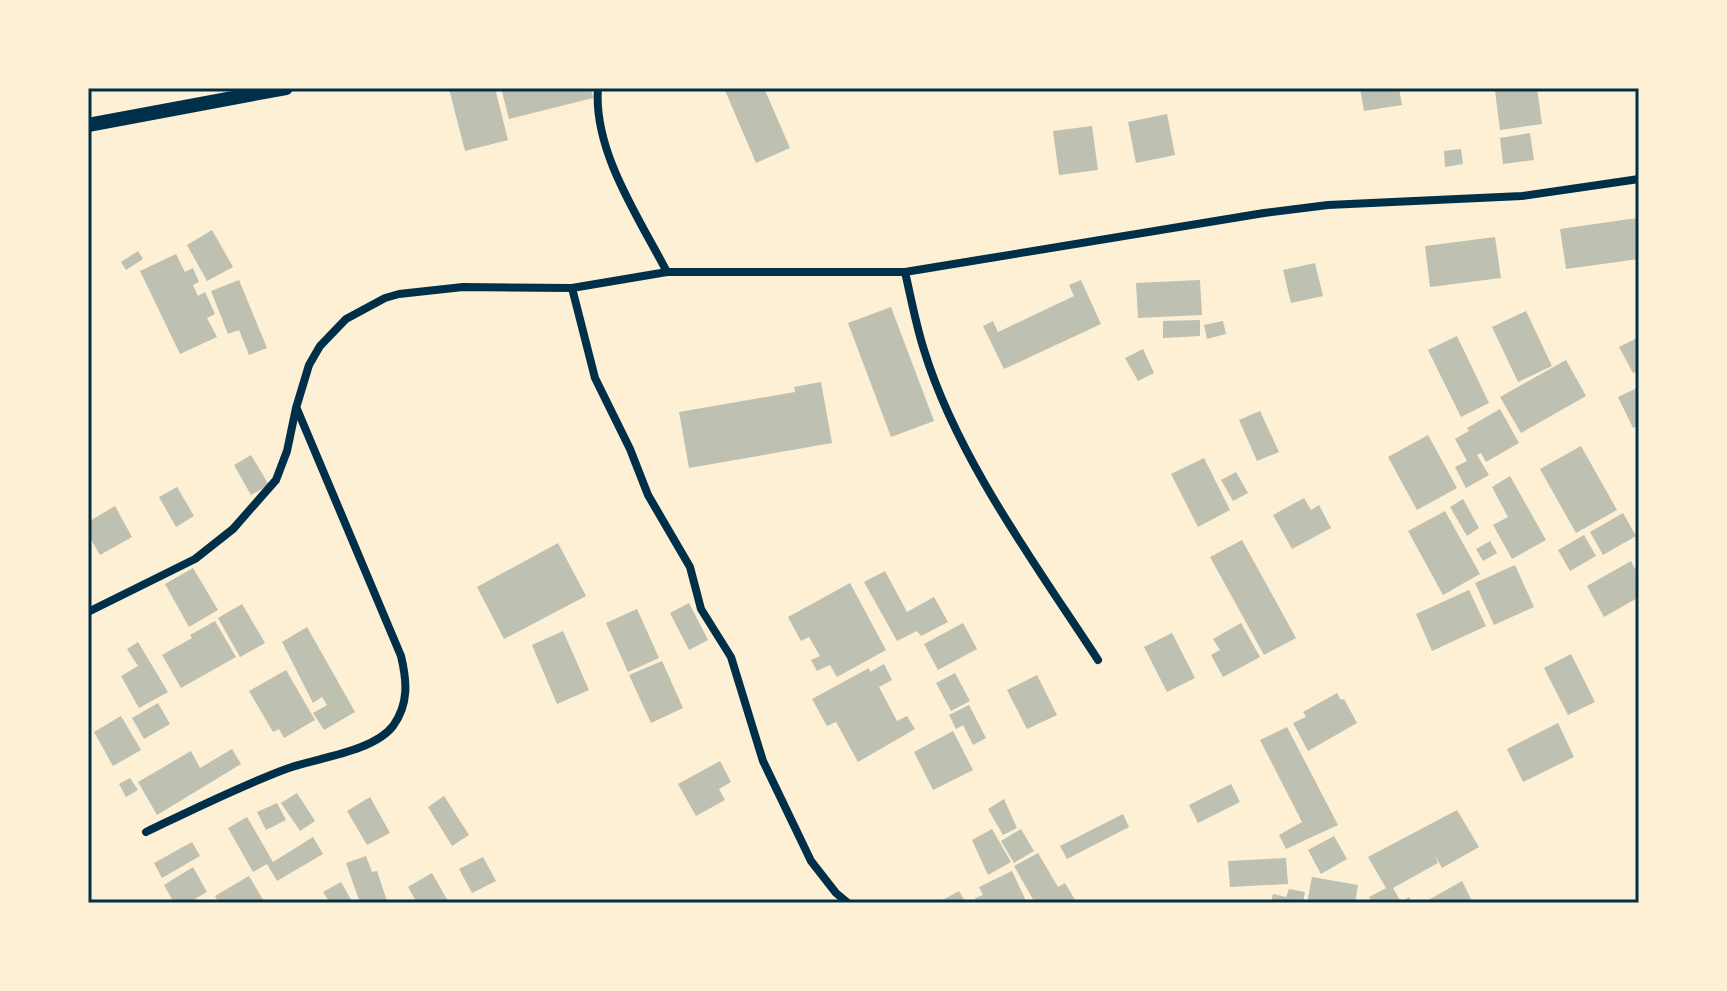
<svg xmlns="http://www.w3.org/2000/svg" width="1727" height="991" font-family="'Crimson Pro',serif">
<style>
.building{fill:#bec0b2}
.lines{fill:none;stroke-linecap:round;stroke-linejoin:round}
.minor{stroke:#003049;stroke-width:8}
.tertiary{stroke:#003049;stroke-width:14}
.neatline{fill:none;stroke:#003049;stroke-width:3}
</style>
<rect width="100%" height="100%" fill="#fdf0d5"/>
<g class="building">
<polygon points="495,88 508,140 465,151 449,89"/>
<polygon points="501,88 591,88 593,98 509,119"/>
<polygon points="724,88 764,88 790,148 756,163"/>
<polygon points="1360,88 1399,88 1402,105 1364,111"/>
<polygon points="1518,88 1537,88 1542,124 1500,130 1495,91"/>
<polygon points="1167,114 1175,155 1136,163 1128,122"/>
<polygon points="1092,126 1098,170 1059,175 1053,131"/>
<polygon points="1530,133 1534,160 1503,164 1500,138"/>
<polygon points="1461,149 1463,164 1445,167 1444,151"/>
<polygon points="1637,218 1639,259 1566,269 1560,229"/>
<polygon points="212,230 233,267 207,281 187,245"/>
<polygon points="1495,237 1501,278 1430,287 1425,246"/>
<polygon points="138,251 143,259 126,270 121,262"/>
<polygon points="176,254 185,272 193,268 199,282 193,285 198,296 205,292 215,314 207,318 217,337 180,354 140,271"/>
<polygon points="1315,263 1323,296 1291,303 1283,270"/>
<polygon points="239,280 267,348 249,355 239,330 228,334 211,291"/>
<polygon points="1081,280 1101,324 1004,369 983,326 993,321 998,332 1074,296 1069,285"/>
<polygon points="1200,280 1202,315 1138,318 1136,283"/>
<polygon points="891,307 934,421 891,437 848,323"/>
<polygon points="1526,311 1552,366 1518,382 1492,327"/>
<polygon points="1200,320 1200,336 1163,338 1163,321"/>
<polygon points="1223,321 1226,334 1207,339 1204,325"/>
<polygon points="1457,336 1489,403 1461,417 1428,350"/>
<polygon points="1639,337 1639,370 1633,373 1619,347"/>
<polygon points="1143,349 1154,373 1138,381 1125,358"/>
<polygon points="1566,360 1586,396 1521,433 1500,397"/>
<polygon points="821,382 832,443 689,468 679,412 795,392 794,387"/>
<polygon points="1639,387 1639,425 1633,428 1618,397"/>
<polygon points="1500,409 1519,443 1486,462 1481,453 1477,455 1489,475 1466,488 1455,467 1467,461 1455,439 1469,431 1467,428"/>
<polygon points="1260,411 1279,452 1257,461 1239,420"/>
<polygon points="1428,435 1457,488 1417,510 1388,457"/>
<polygon points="1581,446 1617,510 1576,533 1540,469"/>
<polygon points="251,455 269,485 251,495 234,465"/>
<polygon points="1204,458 1230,510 1198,527 1171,474"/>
<polygon points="1236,472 1248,493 1233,501 1221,480"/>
<polygon points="1510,476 1546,540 1512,559 1493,525 1508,517 1492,487"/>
<polygon points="177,487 194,516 176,527 159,497"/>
<polygon points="1304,498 1311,510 1319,505 1331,528 1292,549 1273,515"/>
<polygon points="1463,499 1479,528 1467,536 1450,507"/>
<polygon points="115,506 132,537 100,555 88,534 88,522"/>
<polygon points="1445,511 1480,574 1443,595 1408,531"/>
<polygon points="1623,513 1636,536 1603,555 1590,532"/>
<polygon points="1584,535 1596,556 1570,571 1558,550"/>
<polygon points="1242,540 1296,638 1264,655 1210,557"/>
<polygon points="1490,541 1497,553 1483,561 1476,549"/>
<polygon points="558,543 586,596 504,639 477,587"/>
<polygon points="1631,561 1635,569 1639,566 1639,597 1604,617 1587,586"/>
<polygon points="1515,565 1534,607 1494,625 1475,583"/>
<polygon points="193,568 218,610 189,627 165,584"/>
<polygon points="885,571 907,612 934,597 948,622 921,636 917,631 897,641 864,582"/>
<polygon points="850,583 886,650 837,677 830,665 817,671 811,660 820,656 809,637 801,641 788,617"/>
<polygon points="1469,590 1486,626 1432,651 1416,614"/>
<polygon points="689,603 708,640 689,650 670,613"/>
<polygon points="242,604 265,643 240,657 218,618"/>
<polygon points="637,609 659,658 628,672 606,623"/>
<polygon points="215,621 236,657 181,688 162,655 192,638 190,635"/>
<polygon points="963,623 977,649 938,670 924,644"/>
<polygon points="1241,623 1260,657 1223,677 1211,655 1220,650 1213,639"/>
<polygon points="307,627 355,712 324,730 313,713 327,705 322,697 313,703 282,642"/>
<polygon points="563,631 589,690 557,704 532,645"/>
<polygon points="1172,633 1195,678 1167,692 1144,647"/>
<polygon points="138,642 168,692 139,708 121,676 138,666 127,649"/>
<polygon points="1571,654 1595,702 1568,715 1544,668"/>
<polygon points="662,661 683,708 651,723 629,675"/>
<polygon points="884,664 892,680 879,687 897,721 907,716 915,729 858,762 836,722 827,726 812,699 869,668 870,672"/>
<polygon points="286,670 315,720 284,738 279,729 273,732 249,691"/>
<polygon points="955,673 970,701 951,711 936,683"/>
<polygon points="1037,675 1057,715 1027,729 1007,690"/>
<polygon points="1337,693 1341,700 1344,699 1357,723 1308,751 1293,723 1306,717 1303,712"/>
<polygon points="158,703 170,724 144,739 132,718"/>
<polygon points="969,705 986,738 973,745 963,725 956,729 949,715"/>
<polygon points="121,716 141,750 113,766 94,732"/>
<polygon points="1558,723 1574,757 1523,782 1507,749"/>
<polygon points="1287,727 1338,825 1286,849 1279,835 1302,822 1260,740"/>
<polygon points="953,731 973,770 933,790 914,752"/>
<polygon points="232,749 241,764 157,815 138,782 191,751 200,768"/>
<polygon points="720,761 731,782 719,789 725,800 696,816 678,784"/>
<polygon points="130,778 138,790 126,797 119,784"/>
<polygon points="1231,784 1240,802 1198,823 1189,805"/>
<polygon points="297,793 315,821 300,831 281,803"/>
<polygon points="444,796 469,835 452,846 428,807"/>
<polygon points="370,797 390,833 367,845 347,811"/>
<polygon points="1004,799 1017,828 1003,835 988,809"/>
<polygon points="277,803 286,820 266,830 257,812"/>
<polygon points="1457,810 1479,847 1442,868 1435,855 1438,863 1393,888 1401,902 1409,897 1412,903 1372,903 1369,897 1386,888 1368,857"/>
<polygon points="1123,814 1129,827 1067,859 1060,846"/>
<polygon points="247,817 273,862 313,837 323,854 277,881 267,864 253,872 228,828"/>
<polygon points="992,829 1011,862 988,875 972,840"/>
<polygon points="1021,829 1034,851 1014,863 1001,841"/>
<polygon points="1334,836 1347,859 1321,874 1308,850"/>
<polygon points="192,842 200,856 162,878 154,863"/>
<polygon points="1038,853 1058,887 1065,883 1077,903 1030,903 1034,901 1014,866"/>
<polygon points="366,856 372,872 377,871 387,901 360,903 346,863"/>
<polygon points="483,857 496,881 472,893 459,869"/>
<polygon points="1286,858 1288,884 1230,887 1228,861"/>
<polygon points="193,867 207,892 188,903 174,903 164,885"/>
<polygon points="1012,871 1027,903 977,903 975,898 983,895 979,887"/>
<polygon points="432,873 449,903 417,903 408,887"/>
<polygon points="249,876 265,903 219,903 215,896"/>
<polygon points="1312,877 1358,885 1355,903 1307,903"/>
<polygon points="1462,881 1473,903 1423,903"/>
<polygon points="341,882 353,903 330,903 323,892"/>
<polygon points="1289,889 1305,892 1303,903 1271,903 1273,894 1286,897"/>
<polygon points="959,891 966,903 937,903"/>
</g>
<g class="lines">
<g class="minor">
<path d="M598 88C593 151 639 218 667 272"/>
<path d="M905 272C911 298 916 325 924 350 957 458 1036 565 1098 660"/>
<polyline points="572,288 595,378 630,449 648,495 690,567 701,609 731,657 763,761 811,861 836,893 848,903"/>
<polyline points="88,612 195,559 233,529 276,480 287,451 296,408 309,365 320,346 346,319 385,298 399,294 463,287 572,288 667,272 905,272 1264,213 1328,205 1522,196 1639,179"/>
<path d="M146 832C192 810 238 787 286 769 316 758 373 752 393 726 409 704 407 681 401 656L297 409"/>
</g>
<polyline class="tertiary" points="88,125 286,88"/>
</g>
<rect width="1727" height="991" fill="none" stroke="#fdf0d5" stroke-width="180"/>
<rect x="90" y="90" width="1547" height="811" class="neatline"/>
</svg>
